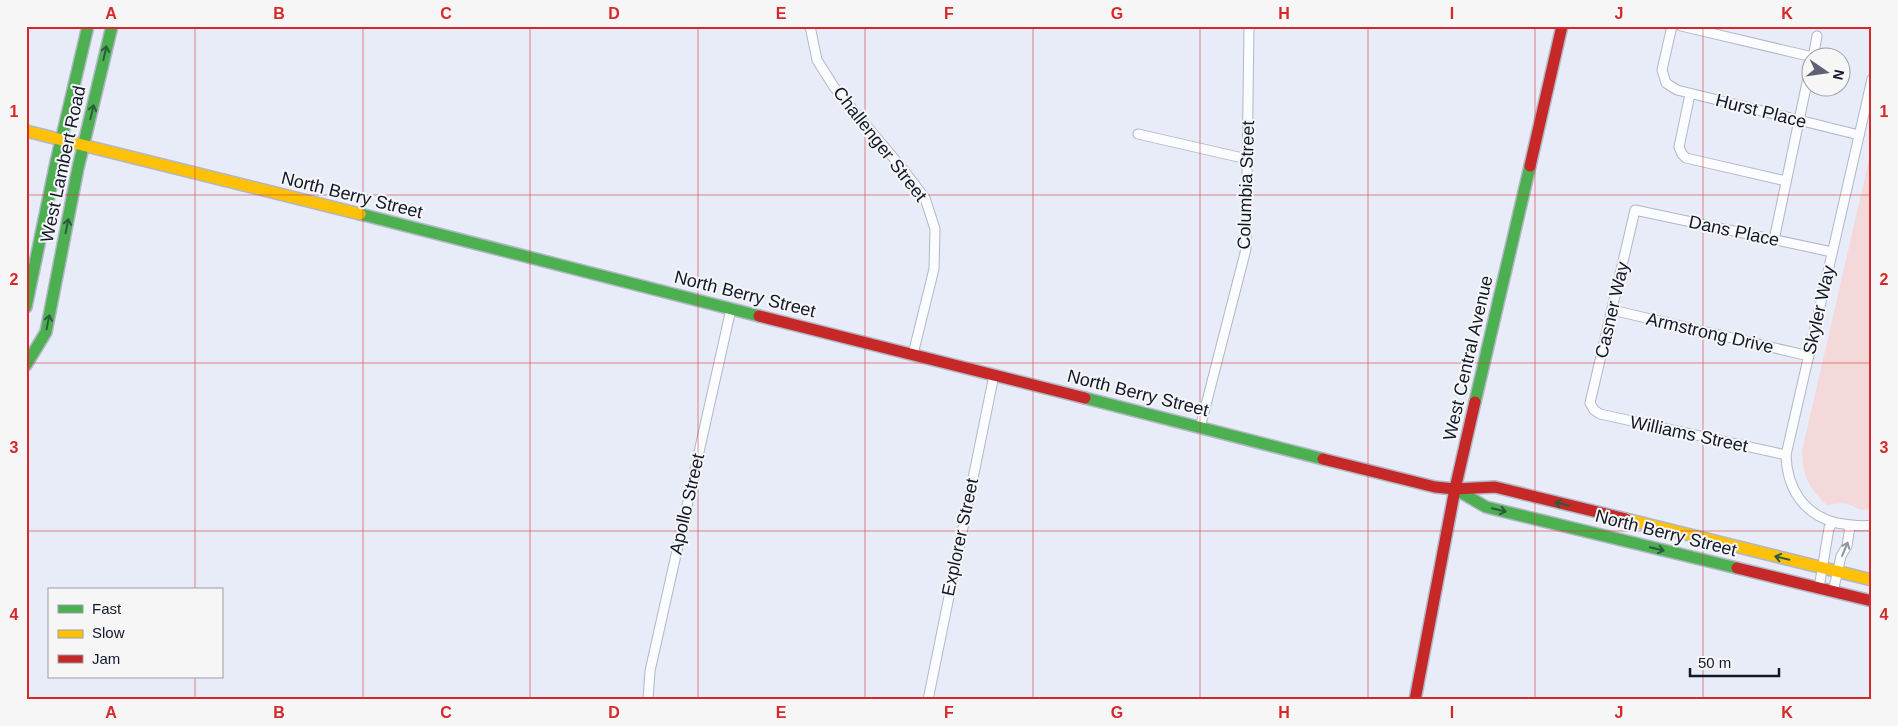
<svg xmlns="http://www.w3.org/2000/svg" width="1898" height="726" font-family="Helvetica,sans-serif">
<style>
.green{fill:#f4d9da}
.lines{fill:none;stroke-linecap:round;stroke-linejoin:round}
.street-casing{stroke:#b1b7c6;stroke-width:11}
.fast-casing{stroke:#b1b7c6;stroke-width:14}
.slow-casing{stroke:#b1b7c6;stroke-width:14}
.jam-casing{stroke:#b1b7c6;stroke-width:14}
.street{stroke:#fbfcfe;stroke-width:9}
.fast{stroke:#4caf50;stroke-width:11}
.slow{stroke:#ffc107;stroke-width:11}
.jam{stroke:#c62828;stroke-width:11}
.oneway{stroke:#2c5c3c}
.oneway2{stroke:#92959f}
.grid{fill:none;stroke:#d62828;stroke-width:1;stroke-opacity:0.55}
.labels{text-anchor:middle;stroke-width:4;stroke-linejoin:round;paint-order:stroke}
.street-label{font-size:18px;fill:#11182b;stroke:#f6f6f6}
.neatline{fill:none;stroke:#d62828;stroke-width:2}
.grid-label{font-size:16px;text-anchor:middle;font-weight:bold;fill:#d62828}
</style>
<rect width="100%" height="100%" fill="#e7ecf8"/>
<path class="green" d="M1872 147V509C1855 511 1861 509 1848 504 1842 502 1834 504 1827 505 1808 487 1803 477 1802 451Z"/>
<g class="lines">
<defs>
<g id="street">
<polyline points="810,26 817,60 834,87 902,168 925,198 935,229 934,269 913,354"/>
<polyline points="1672,26 1662,70 1666,83 1677,90 1859,135"/>
<polyline points="1681,26 1813,57"/>
<polyline points="1813,58 1817,36"/>
<path d="M1872 79 1786 455C1787 489 1804 515 1837 523 1849 525 1860 527 1872 525"/>
<polyline points="1690,94 1679,147 1682,154 1686,158 1786,181"/>
<polyline points="1138,134 1247,159"/>
<polyline points="1774,240 1810,68"/>
<polyline points="1612,310 1809,356"/>
<polyline points="1200,428 1246,249 1249,26"/>
<polyline points="1786,455 1600,414 1594,410 1590,403 1635,210 1832,252"/>
<polyline points="1819,588 1829,528 1833,522"/>
<polyline points="1833,592 1841,556 1847,546 1850,526"/>
<polyline points="648,700 650,671 731,309"/>
<polyline points="928,700 994,375"/>
</g>
<g id="fast">
<polyline points="360,214 759,316"/>
<polyline points="26,307 56,162 88,26"/>
<polyline points="26,365 46,332 78,168 112,26"/>
<polyline points="1085,398 1323,459"/>
<polyline points="1475,402 1530,166"/>
<polyline points="1455,489 1486,507 1737,568"/>
</g>
<g id="slow">
<polyline points="26,131 360,214"/>
<polyline points="1626,519 1872,580"/>
</g>
<g id="jam">
<polyline points="1530,166 1562,26"/>
<polyline points="759,316 1085,398"/>
<polyline points="1323,459 1435,487 1455,489 1495,487 1626,519"/>
<polyline points="1737,568 1872,601"/>
<polyline points="1415,700 1455,489 1475,402"/>
</g>
</defs>
<use href="#street" class="street-casing"/>
<use href="#fast" class="fast-casing"/>
<use href="#slow" class="slow-casing"/>
<use href="#jam" class="jam-casing"/>
<use href="#street" class="street"/>
<use href="#fast" class="fast"/>
<use href="#slow" class="slow"/>
<use href="#jam" class="jam"/>
</g>
<defs><path id="oneway-shaft" d="M-6 0H5M1.5-3L5.5 0L1.5 3" fill="none" stroke-width="1.6" stroke-linecap="round" stroke-linejoin="round" transform="scale(1.25)"/></defs>
<g class="oneway">
<use href="#oneway-shaft" transform="translate(105 53) rotate(-77)"/>
<use href="#oneway-shaft" transform="translate(92 112) rotate(-77)"/>
<use href="#oneway-shaft" transform="translate(67 226) rotate(-79)"/>
<use href="#oneway-shaft" transform="translate(48 322) rotate(-79)"/>
<use href="#oneway-shaft" transform="translate(1562 504) rotate(-166)"/>
<use href="#oneway-shaft" transform="translate(1499 510) rotate(14)"/>
<use href="#oneway-shaft" transform="translate(1657 549) rotate(14)"/>
<use href="#oneway-shaft" transform="translate(1782 558) rotate(-166)"/>
</g>
<use class="oneway2" href="#oneway-shaft" transform="translate(1845 549) rotate(-67)"/>
<path class="grid" d="M195 26V590M363 26V700M530 26V700M698 26V700M865 26V700M1033 26V700M1200 26V700M1368 26V700M1535 26V700M1703 26V700M26 195H1872M26 363H1872M26 531H1872M195 677V700"/>
<g class="labels">
<g class="street-label">
<text transform="translate(1761 111) rotate(14)" y="6">Hurst Place</text>
<text transform="translate(880 144) rotate(52)" y="6">Challenger Street</text>
<text transform="translate(63 164) rotate(-78)" y="6">West Lambert Road</text>
<text transform="translate(1246 185) rotate(-88)" y="6">Columbia Street</text>
<text transform="translate(352 195) rotate(14)" y="6">North Berry Street</text>
<text transform="translate(1734 231) rotate(12)" y="6">Dans Place</text>
<text transform="translate(745 294) rotate(14)" y="6">North Berry Street</text>
<text transform="translate(1612 310) rotate(-77)" y="6">Casner Way</text>
<text transform="translate(1819 310) rotate(-77)" y="6">Skyler Way</text>
<text transform="translate(1710 333) rotate(13)" y="6">Armstrong Drive</text>
<text transform="translate(1468 358) rotate(-77)" y="6">West Central Avenue</text>
<text transform="translate(1138 393) rotate(14)" y="6">North Berry Street</text>
<text transform="translate(1689 434) rotate(12)" y="6">Williams Street</text>
<text transform="translate(687 504) rotate(-77)" y="6">Apollo Street</text>
<text transform="translate(1666 533) rotate(14)" y="6">North Berry Street</text>
<text transform="translate(960 537) rotate(-78)" y="6">Explorer Street</text>
</g>
</g>
<rect width="1898" height="726" fill="none" stroke="#f6f6f6" stroke-width="55"/>
<rect x="48" y="588" width="175" height="90" fill="#f6f6f6" stroke="#9a9da5"/>
<rect x="58" y="605" width="25" height="8" fill="#4caf50" stroke="#9a9da5"/>
<text x="92" y="614" font-size="15" fill="#11182b">Fast</text>
<rect x="58" y="630" width="25" height="8" fill="#ffc107" stroke="#9a9da5"/>
<text x="92" y="638" font-size="15" fill="#11182b">Slow</text>
<rect x="58" y="655" width="25" height="8" fill="#c62828" stroke="#9a9da5"/>
<text x="92" y="664" font-size="15" fill="#11182b">Jam</text>
<g transform="translate(1826 72) rotate(103)"><circle r="24" fill="#f6f6f6" stroke="#9a9da5"/>
<path d="M0-4L9 19L0 12L-9 19Z" fill="#5c6273"/>
<text y="-8" font-size="14" font-weight="bold" text-anchor="middle" fill="#11182b">N</text>
</g>
<path d="M1690 668v8h89v-8" fill="none" stroke="#11182b" stroke-width="2.5"/>
<text x="1698" y="668" font-size="15" fill="#11182b" stroke="#f6f6f6" stroke-width="4" paint-order="stroke">50 m</text>
<rect x="28" y="28" width="1842" height="670" class="neatline"/>
<g class="grid-label">
<text x="111" y="19">A</text>
<text x="279" y="19">B</text>
<text x="446" y="19">C</text>
<text x="614" y="19">D</text>
<text x="781" y="19">E</text>
<text x="949" y="19">F</text>
<text x="1117" y="19">G</text>
<text x="1284" y="19">H</text>
<text x="1452" y="19">I</text>
<text x="1619" y="19">J</text>
<text x="1787" y="19">K</text>
<text x="14" y="117">1</text>
<text x="1884" y="117">1</text>
<text x="14" y="285">2</text>
<text x="1884" y="285">2</text>
<text x="14" y="453">3</text>
<text x="1884" y="453">3</text>
<text x="14" y="620">4</text>
<text x="1884" y="620">4</text>
<text x="111" y="718">A</text>
<text x="279" y="718">B</text>
<text x="446" y="718">C</text>
<text x="614" y="718">D</text>
<text x="781" y="718">E</text>
<text x="949" y="718">F</text>
<text x="1117" y="718">G</text>
<text x="1284" y="718">H</text>
<text x="1452" y="718">I</text>
<text x="1619" y="718">J</text>
<text x="1787" y="718">K</text>
</g>
</svg>
